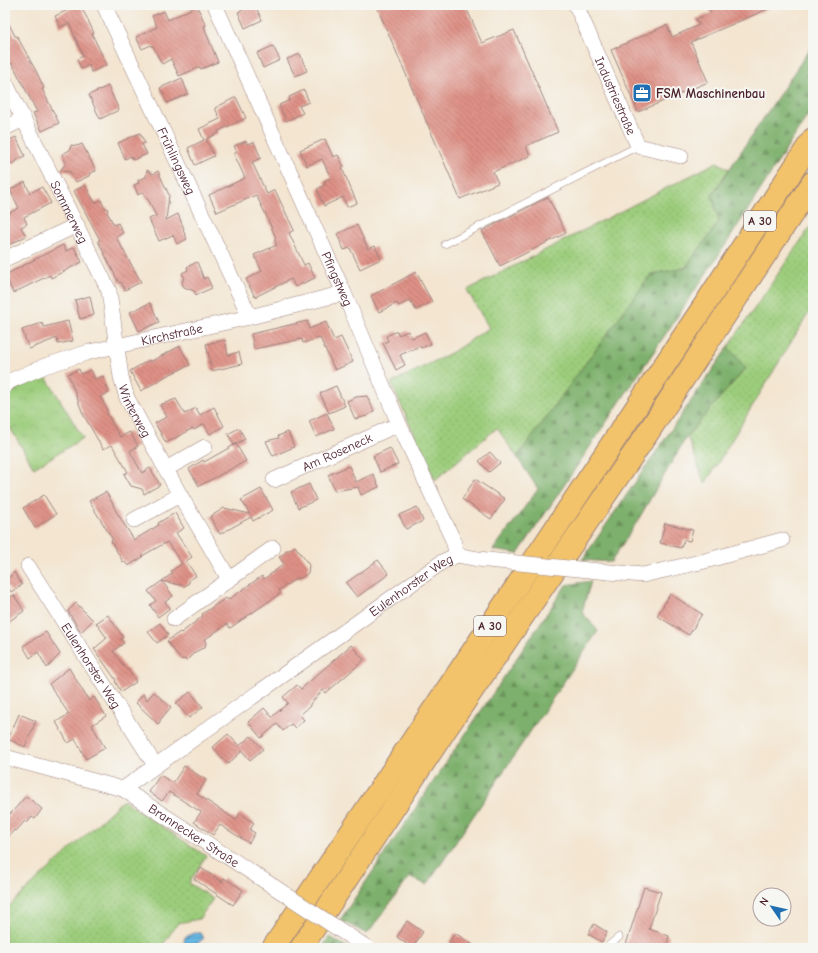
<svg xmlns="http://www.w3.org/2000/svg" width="818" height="953" font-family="'Comic Neue',sans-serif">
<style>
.grass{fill:url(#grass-dots);stroke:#737654}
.forest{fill:url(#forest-firs);stroke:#64684c}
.park{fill:url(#park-crowns);stroke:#737654}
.water{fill:url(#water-rules);stroke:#596c87}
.building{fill:url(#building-back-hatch)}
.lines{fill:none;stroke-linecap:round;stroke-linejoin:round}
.lane-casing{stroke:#9e827e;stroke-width:8}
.street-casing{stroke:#9e827e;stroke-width:16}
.highway-casing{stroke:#9e827e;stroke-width:24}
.lane{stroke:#fff;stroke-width:7}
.street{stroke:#fff;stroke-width:15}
.highway{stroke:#f2c36a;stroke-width:22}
.street-bridge-casing{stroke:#9e827e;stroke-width:16;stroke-linecap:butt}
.street-bridge{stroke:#fff;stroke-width:15}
.labels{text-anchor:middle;stroke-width:4;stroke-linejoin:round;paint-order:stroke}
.shield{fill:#f6f6f2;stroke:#7e6067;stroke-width:1}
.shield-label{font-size:12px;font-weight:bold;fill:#4a1f2b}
.poi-label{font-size:13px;font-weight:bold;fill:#4a1f2b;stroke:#f6f6f2;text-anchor:start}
.street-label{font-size:13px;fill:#4a1f2b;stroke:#f6f6f2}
</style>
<defs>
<pattern id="grass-dots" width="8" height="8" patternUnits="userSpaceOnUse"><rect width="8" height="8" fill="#9ccd7c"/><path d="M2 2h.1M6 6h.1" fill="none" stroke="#88b06b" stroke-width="1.8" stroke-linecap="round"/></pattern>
<pattern id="forest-firs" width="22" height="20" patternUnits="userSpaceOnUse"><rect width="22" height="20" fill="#7db06c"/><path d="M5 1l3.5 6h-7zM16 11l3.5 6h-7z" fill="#688f59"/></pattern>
<pattern id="park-crowns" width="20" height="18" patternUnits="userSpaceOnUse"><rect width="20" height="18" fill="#9ccd7c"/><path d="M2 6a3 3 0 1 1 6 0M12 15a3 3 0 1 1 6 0" fill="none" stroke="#88b06b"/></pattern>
<pattern id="water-rules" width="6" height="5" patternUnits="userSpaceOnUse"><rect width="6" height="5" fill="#68b9e3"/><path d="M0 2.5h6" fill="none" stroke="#5896b8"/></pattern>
<pattern id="building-back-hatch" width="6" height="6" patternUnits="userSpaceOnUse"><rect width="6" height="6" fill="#de9186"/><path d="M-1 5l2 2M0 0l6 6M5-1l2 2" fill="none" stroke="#b6766e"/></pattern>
</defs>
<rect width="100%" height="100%" fill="#f6f6f2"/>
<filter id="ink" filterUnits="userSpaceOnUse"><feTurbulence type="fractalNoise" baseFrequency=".025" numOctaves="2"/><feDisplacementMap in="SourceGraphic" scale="8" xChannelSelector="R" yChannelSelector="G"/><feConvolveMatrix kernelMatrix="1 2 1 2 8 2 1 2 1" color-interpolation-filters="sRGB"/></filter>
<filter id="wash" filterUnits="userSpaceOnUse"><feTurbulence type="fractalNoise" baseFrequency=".012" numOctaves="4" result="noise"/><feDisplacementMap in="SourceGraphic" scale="16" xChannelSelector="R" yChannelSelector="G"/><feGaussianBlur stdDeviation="0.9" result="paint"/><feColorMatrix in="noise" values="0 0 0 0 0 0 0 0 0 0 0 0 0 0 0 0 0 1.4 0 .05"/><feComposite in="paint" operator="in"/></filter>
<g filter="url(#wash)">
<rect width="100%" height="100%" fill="#f3e5d0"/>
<g class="grass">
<polygon points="717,162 729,169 712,195 719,222 685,268 651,275 517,457 497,428 435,480 391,383 451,353 489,328 467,290"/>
<polygon points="813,223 813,306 705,484 687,436 745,368 728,347"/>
<polygon points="123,800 206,856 189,883 213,899 199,919 178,923 162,946 151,948 5,948 5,910"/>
</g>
<g class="forest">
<polygon points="813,44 813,107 728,241 518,554 493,550 538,489 517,457 651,274 685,268 719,222 712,195"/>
<polygon points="728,347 746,368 687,436 638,520 611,562 582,560"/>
<polygon points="591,581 582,612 598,631 427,885 410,877 367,934 340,920 566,585"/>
<polygon points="329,937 349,948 322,948"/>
</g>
<polygon class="park" points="45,375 83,438 34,468 5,419 5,398 18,388"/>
<polygon class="water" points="195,933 200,933 204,938 192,948 184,942 185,937"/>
<g id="blocks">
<g class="building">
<polygon points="78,5 80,5 87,18 94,33 92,34 107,65 91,72 89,65 81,69 77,59 83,56 69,23 60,27 55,16"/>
<polygon points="255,5 262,20 245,28 238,12"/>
<polygon points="376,5 465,5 482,43 514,30 558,132 526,146 530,156 493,172 498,183 460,199"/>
<polygon points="707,5 777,5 691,42 708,82 638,112 611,50 667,25 672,37 699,25 696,19 711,13"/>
<polygon points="197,6 206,26 204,26 207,35 218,62 201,69 200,67 179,76 171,59 162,64 153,46 152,47 151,45 142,49 136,37 157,27 152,16 164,11 168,20"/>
<polygon points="5,16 15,36 17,36 36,71 44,88 42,89 59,123 42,131 33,113 37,112 12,63 10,64 5,54"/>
<polygon points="273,46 280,60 263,68 257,53"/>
<polygon points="300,54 307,71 295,76 287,59"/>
<polygon points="182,78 188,94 167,103 160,88"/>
<polygon points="108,86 119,110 100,119 89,95"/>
<polygon points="304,90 309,102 299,106 303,113 286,121 279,105 290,100 289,97"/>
<polygon points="236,97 246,118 218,131 219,133 206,139 214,156 195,165 188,148 204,140 199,129 220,119 215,108"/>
<polygon points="140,133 145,143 142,144 147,154 133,160 131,156 125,159 118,143"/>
<polygon points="16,137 25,156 17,160 16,162 12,164 8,163 5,157 5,142"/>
<polygon points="325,139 333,157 338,155 344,167 342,168 357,203 347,207 343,197 324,206 317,189 325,185 324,181 331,178 322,159 307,166 300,150"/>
<polygon points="246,141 247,144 254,142 261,158 252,162 267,194 275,190 294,230 289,233 304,265 308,263 315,278 295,287 291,279 255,297 246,279 262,271 254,255 277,245 274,239 276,238 265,213 256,195 217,212 209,195 245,178 234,154 237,152 234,146"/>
<polygon points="82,144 96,171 90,173 89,176 76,182 70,172 60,171 66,163 62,154 70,150 71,145 77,146"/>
<polygon points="147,170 153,174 158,171 169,195 166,220 178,214 184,229 183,230 187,239 177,244 173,235 159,241 149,219 156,216 149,201 147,199 143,192 138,195 134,185 139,183 138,180 146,177"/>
<polygon points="25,182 30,193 42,187 51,203 24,217 27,224 21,227 26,236 9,245 5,237 5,215 19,208 10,190"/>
<polygon points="85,185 95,203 101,200 104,207 108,209 107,212 114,225 118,223 123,233 116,237 141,282 125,290 121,282 119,283 98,241 100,240 74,191"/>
<polygon points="548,197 566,233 500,266 482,231"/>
<polygon points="357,225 368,249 375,246 381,259 360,269 350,248 344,250 337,234"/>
<polygon points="63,245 66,251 74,247 82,262 51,278 50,275 13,293 5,275"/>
<polygon points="197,262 204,279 207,277 212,288 196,295 194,291 184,287 182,283 184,277 182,273 188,270 187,267"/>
<polygon points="416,272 432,302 416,310 410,300 399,306 397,303 379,312 371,296"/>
<polygon points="90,296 94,315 80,319 75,300"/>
<polygon points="150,303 159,322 139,331 130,312"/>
<polygon points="68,321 73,341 58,344 57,338 29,349 22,330 42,323 44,327"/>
<polygon points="307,321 309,329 326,322 334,340 341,337 353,362 335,370 320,338 303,343 302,339 254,349 251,334"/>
<polygon points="397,331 399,335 408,331 412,338 425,332 431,344 421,348 420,346 400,355 405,365 396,370 383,343 388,341 386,336"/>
<polygon points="225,340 228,355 239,352 242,364 212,371 206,344"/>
<polygon points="180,346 190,365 166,376 141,391 130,371 149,360 150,362"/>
<polygon points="79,369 81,374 91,370 95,379 103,376 109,393 100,397 107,409 106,410 108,414 107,414 120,437 130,432 138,446 130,451 142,473 150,468 160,485 144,494 142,489 131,486 124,474 128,472 112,445 103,449 83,414 68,374"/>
<polygon points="336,386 345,406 329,413 320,393"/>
<polygon points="367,396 374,411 367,416 355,419 347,401 356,397"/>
<polygon points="176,399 185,414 196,408 200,415 214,407 224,426 210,434 204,424 194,430 193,428 166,443 155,423 167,417 160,405"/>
<polygon points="327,413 334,429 316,437 309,421"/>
<polygon points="239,428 245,439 234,445 228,434"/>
<polygon points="288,432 294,447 273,456 266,441 279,438 278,436"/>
<polygon points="236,444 246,461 199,486 189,469 203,460 204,462"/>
<polygon points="390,448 398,464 380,472 373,456"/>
<polygon points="490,452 500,463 489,472 479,461"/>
<polygon points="349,466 356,482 373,474 379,487 361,495 358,487 335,491 328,475"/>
<polygon points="475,479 505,499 491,519 462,499"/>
<polygon points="309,484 316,500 298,508 291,492"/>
<polygon points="261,489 273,510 253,521 251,517 220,534 210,517 224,508 250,514 241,500"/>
<polygon points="106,492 114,506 113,506 134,540 159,525 158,523 175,513 184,528 176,533 192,557 185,562 186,561 196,576 189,580 189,583 185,586 162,581 173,573 171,571 182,564 167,542 142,556 143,557 128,566 124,561 123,562 111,541 113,540 89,501"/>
<polygon points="44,495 56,514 35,528 23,508"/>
<polygon points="417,507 423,521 406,529 399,515"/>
<polygon points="665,523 693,530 690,541 684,540 681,548 660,543"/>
<polygon points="295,546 309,565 308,573 301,578 297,578 279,590 281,593 230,628 227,624 204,640 206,642 205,647 195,652 187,660 180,659 167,641 180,632 181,633 203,616 202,614 226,598 228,600 262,576 264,579 284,564 279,557 285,553 286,550 289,550"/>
<polygon points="378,560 389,574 357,597 346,583"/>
<polygon points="14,572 22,585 11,592 5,582"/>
<polygon points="162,581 173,596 165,602 170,608 158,617 150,605 156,601 148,591"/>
<polygon points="670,594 702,614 689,635 657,616"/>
<polygon points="14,595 24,611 5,624 5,600"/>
<polygon points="76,603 93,620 81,632 68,611"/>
<polygon points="108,615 123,637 121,639 124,643 113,651 127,670 128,669 136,682 121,692 115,681 116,680 94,649 107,638 96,623"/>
<polygon points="160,623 168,635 157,643 148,632"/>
<polygon points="46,632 60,654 47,668 38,652 30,658 23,646"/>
<polygon points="351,645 364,660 326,693 323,690 310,704 310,706 300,715 304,720 295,728 291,724 283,731 277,724 261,738 248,722 264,708 272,717 288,703 283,697 297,685 301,689"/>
<polygon points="69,668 89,701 94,697 106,716 92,725 105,748 86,759 75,739 68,743 56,722 69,714 49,684"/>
<polygon points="154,692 171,707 160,720 160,722 158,724 136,703 143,694 147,700"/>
<polygon points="190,692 203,707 189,718 176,703"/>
<polygon points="19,714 36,721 25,747 8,739"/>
<polygon points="228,734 239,746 251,736 263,749 250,760 242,751 228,764 213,747"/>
<polygon points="184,766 206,780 197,794 236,820 240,813 254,823 250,830 255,833 249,843 220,825 213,835 194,822 201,812 169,792 162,801 149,792 160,775 173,783"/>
<polygon points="26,796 42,809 35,819 32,817 27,823 25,821 16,831 14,830 5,841 5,820"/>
<polygon points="201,868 222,882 224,878 243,890 233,905 194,879"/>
<polygon points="644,887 661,892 649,929 669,936 666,948 625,948"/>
<polygon points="407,921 423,932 412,948 397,937"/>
<polygon points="594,924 607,932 602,942 588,934"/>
<polygon points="455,933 477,948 458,948 449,942"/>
</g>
</g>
</g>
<g filter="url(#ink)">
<use href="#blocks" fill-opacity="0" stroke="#9e827e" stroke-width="1"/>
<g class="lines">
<defs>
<g id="lane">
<polyline points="445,244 638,146"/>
<polyline points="606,948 619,937"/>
</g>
<g id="street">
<path id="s1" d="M104 5 250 317"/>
<path id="s2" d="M215 5 344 293 399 424 453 540 457 555"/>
<path id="s3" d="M576 5 638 146 681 156"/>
<path id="s4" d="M5 82 109 291 121 377 127 398 180 495 229 579"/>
<polyline points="5,128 23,119"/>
<polyline points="5,259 77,225"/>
<path id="s5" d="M5 386 10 381 45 366 89 352 250 317 344 293"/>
<polyline points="166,469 205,447"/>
<path id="s6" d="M274 480 399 424"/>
<polyline points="134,520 180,495"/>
<path id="s7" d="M28 566 155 765"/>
<polyline points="609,572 643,575 705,561 782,540"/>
<polyline points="174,619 273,548"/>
<path id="s8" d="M5 757 123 789 265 881"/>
<path id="s9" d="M123 789 442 562 457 555 478 559"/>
</g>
<g id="highway">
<polyline points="273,948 543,547 706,303 813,139"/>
<polyline points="301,948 446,729 647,434 813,182"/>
</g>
</defs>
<use href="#lane" class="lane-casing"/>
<use href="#street" class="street-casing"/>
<use href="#highway" class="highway-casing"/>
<use href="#lane" class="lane"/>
<use href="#street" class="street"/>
<use href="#highway" class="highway"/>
<defs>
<g id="street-bridge">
<polyline points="478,559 609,572"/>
<polyline points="265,881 366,947"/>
</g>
</defs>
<use href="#street-bridge" class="street-bridge-casing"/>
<use href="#street-bridge" class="street-bridge"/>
</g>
</g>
<defs>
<symbol id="office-square" viewBox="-11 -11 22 22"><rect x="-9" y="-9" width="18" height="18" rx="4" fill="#1f6fb2" stroke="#f6f6f2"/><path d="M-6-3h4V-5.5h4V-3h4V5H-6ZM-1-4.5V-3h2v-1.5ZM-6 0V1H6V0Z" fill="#fff"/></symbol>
</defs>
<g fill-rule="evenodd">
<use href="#office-square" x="631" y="82" width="22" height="22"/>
</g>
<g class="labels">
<g class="shield">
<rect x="744" y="211" width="32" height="20" rx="3"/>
<rect x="474" y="616" width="32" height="20" rx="3"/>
</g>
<g class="shield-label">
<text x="760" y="225">A 30</text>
<text x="490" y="630">A 30</text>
</g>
<g class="poi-label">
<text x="656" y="98">FSM Maschinenbau</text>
</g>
<g class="street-label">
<text dy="5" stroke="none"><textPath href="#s3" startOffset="99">Industriestraße</textPath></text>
<text dy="5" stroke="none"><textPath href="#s1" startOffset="172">Frühlingsweg</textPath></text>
<text dy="5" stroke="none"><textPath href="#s4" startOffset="145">Sommerweg</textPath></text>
<text dy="5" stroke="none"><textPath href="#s2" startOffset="300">Pfingstweg</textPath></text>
<text dy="5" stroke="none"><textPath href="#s5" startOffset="176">Kirchstraße</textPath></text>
<text dy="5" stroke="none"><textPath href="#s4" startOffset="357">Winterweg</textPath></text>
<text dy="5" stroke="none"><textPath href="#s6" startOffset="69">Am Roseneck</textPath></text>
<text dy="5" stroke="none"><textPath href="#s9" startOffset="353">Eulenhorster Weg</textPath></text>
<text dy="5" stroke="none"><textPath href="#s7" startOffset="118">Eulenhorster Weg</textPath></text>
<text dy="5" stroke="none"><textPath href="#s8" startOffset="207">Brannecker Straße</textPath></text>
</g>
</g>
<rect width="818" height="953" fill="none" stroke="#f6f6f2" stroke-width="20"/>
<g transform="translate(772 907) rotate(304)"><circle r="19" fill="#f6f6f2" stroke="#b1a0a2"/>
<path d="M0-3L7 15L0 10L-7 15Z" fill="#1f6fb2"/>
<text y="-6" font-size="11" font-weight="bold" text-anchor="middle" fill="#4a1f2b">N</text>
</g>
</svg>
